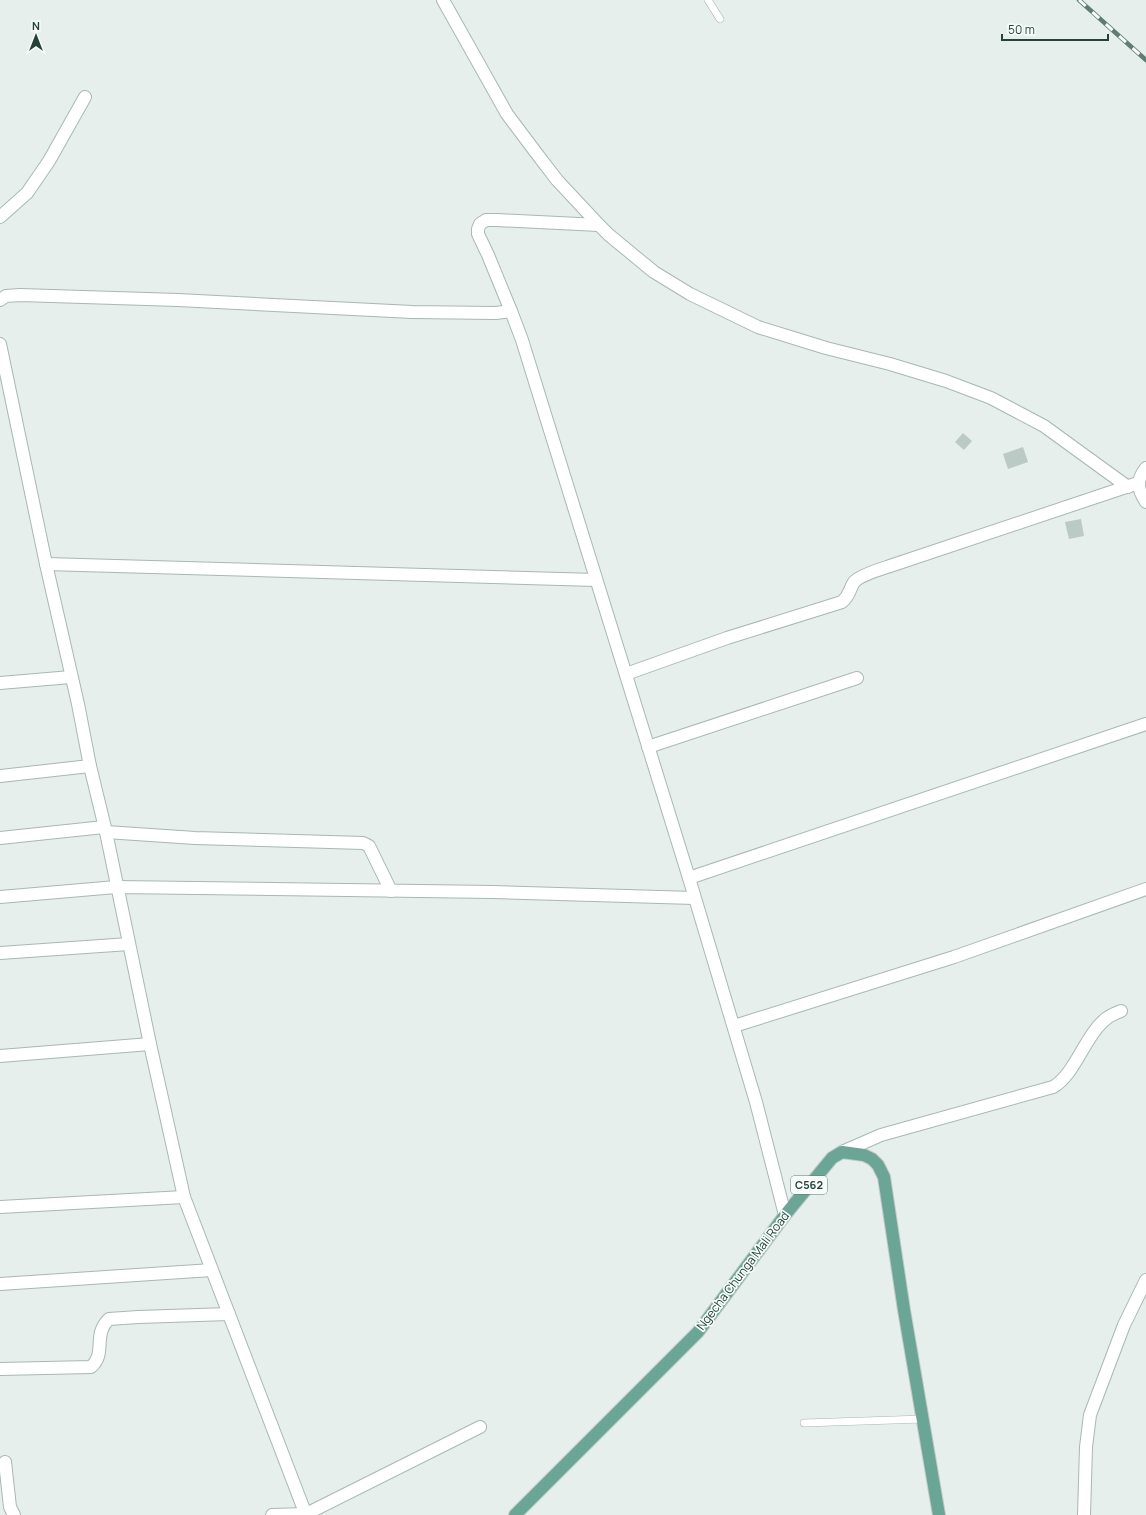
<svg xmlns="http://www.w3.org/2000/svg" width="1146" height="1515" font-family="Manrope,sans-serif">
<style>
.building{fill:#bbcac4}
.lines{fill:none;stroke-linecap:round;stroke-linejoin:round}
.service-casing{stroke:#a8b8b2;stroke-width:8}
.minor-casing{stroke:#a8b8b2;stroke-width:14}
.primary-casing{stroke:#c2cac8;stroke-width:14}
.service{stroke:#fff;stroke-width:7}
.minor{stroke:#fff;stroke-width:12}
.primary{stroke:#6aa596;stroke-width:12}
.rail-casing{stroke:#5f7d75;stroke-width:4.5}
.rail{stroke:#f7fbf9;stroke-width:3;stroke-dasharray:9;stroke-linecap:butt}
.labels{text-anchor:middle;stroke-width:3.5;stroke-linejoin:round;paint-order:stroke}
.shield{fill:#f7fbf9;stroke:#637a73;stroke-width:1}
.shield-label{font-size:11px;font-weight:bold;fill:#24423a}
.street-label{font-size:12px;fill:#24423a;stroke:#f7fbf9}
</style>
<rect width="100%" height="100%" fill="#e6efeb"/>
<g class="building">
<polygon points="963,433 972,441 964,450 955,442"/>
<polygon points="1023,447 1028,462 1008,469 1003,454"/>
<polygon points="1081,519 1084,536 1069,539 1065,522"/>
</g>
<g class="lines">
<defs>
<g id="service">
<polyline points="708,0 720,19"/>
<polyline points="804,1423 923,1419"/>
</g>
<g id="minor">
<polyline points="443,0 507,114 537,154 557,180 599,225 609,235 654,272 690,294 758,327 826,348 890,364 946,381 991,398 1044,426 1128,487"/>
<polyline points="0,217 27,193 49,161 85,97"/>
<polyline points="0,300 6,296 20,295 178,300 412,312 496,313 511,311 522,340 689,878 756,1102 785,1215"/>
<polyline points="511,311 488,255 478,234 478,229 480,224 486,220 497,220 599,225"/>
<polyline points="0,344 46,564 78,704 90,766 106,832 150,1044 184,1197 306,1515"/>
<path d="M1146 468C1136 481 1137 488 1146 502"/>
<polyline points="46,564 596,580"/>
<path d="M626 674 727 638 842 602C850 595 849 590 854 582 860 575 881 569 890 566L1138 483"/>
<polyline points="0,683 71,677"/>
<polyline points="648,747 857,678"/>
<polyline points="0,776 90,766"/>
<polyline points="106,832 195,838 363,843 369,846 391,891"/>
<polyline points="0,838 104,827"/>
<polyline points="689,878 1146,724"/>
<polyline points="0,897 116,887 493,892 694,898"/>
<polyline points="0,953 129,944"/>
<polyline points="734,1026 954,957 1146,889"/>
<polyline points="0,1056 150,1044"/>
<path d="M842 1152 881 1135 1053 1087C1075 1075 1086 1033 1107 1018 1111 1015 1116 1013 1121 1011"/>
<polyline points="0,1207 184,1197"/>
<polyline points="0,1284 212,1270"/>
<path d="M0 1369 91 1367C107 1353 92 1335 109 1319L138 1317 229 1314"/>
<polyline points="5,1462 10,1507 14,1515"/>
<polyline points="272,1515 306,1514 480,1427"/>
<polyline points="1084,1515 1086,1447 1090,1415 1124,1325 1146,1280"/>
</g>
<polyline id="primary" points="515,1515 698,1332 785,1215 832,1158 842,1152 864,1155 872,1159 878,1165 884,1177 904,1310 939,1515"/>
</defs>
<use href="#service" class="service-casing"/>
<use href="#minor" class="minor-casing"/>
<use href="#primary" class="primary-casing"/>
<use href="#service" class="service"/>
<use href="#minor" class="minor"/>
<use href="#primary" class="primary"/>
<defs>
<polyline id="rail" points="1079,0 1146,60"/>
</defs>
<use href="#rail" class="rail-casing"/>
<use href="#rail" class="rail"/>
</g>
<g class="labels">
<rect class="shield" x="791" y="1176" width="36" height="18" rx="3"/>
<g class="shield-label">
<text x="809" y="1189">C562</text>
</g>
<g class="street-label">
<text transform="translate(743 1271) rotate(-53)" y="4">Ngecha Chunga Mali Road</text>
</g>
</g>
<g transform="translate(36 36)" stroke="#f7fbf9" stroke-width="3" paint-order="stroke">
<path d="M0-3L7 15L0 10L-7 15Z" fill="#24423a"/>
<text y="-6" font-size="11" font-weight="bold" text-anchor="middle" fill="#24423a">N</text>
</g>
<path d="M1002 34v6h106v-6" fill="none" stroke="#24423a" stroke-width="2"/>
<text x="1008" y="34" font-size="12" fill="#24423a" stroke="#f7fbf9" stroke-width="3" paint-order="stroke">50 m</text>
</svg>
